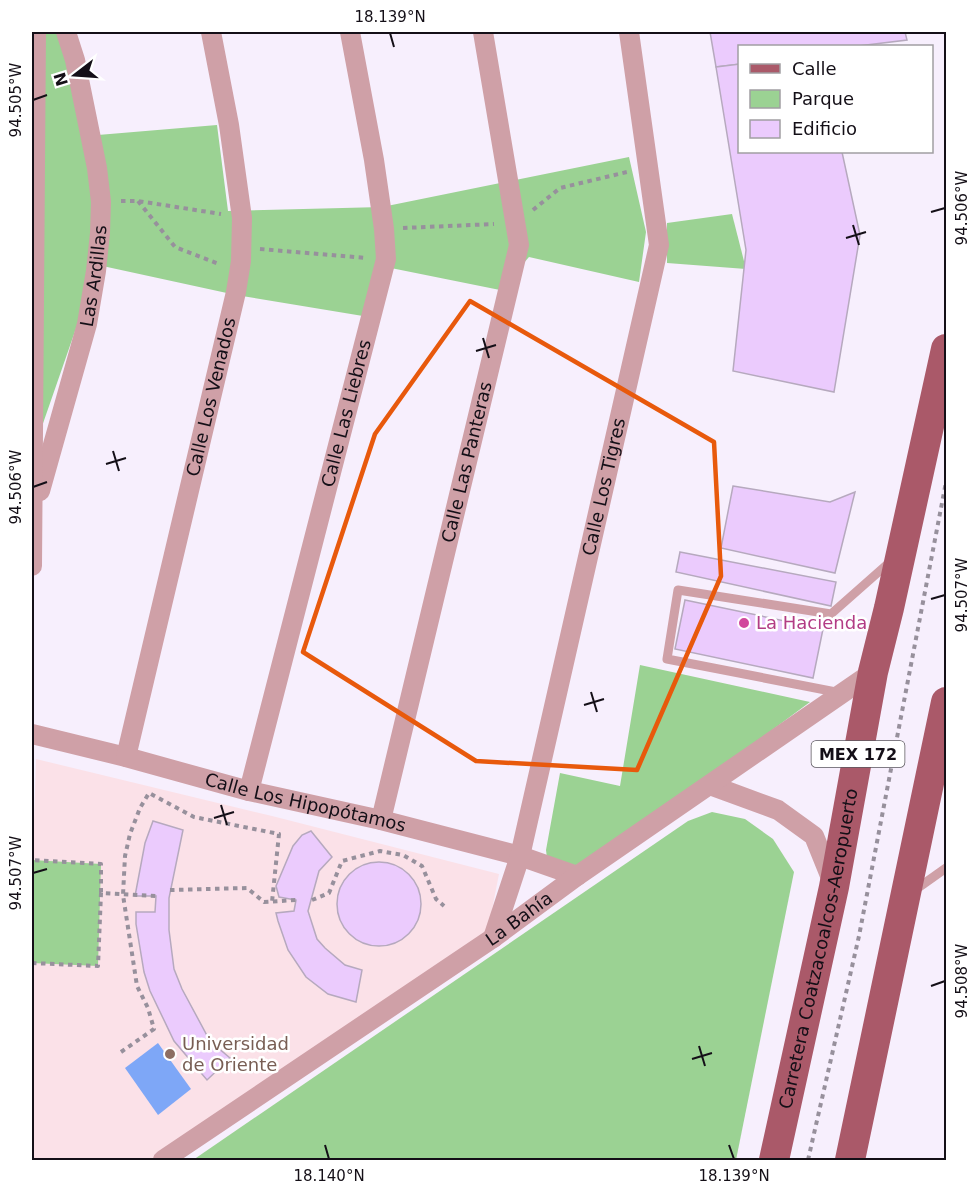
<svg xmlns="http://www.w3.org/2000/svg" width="978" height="1192" font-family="'DejaVu Sans',sans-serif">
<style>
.education{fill:#fbe1e8}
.green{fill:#9bd293}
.water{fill:#7ea7f7}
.building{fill:#ebcbfd;stroke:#b6a9be;stroke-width:1.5}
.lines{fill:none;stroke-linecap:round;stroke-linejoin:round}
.path{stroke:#97909c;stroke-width:4;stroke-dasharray:4.5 4.5;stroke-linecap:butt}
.service{stroke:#cfa0a7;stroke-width:9}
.minor{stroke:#cfa0a7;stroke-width:20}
.primary{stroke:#aa5969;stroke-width:30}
.marked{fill:none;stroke:#e8590c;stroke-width:4.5;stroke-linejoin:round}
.ticks{fill:none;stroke:#140f17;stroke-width:2}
.hotel-dot{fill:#d1479c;stroke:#fff;stroke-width:2}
.education-dot{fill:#8d6e63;stroke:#fff;stroke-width:2}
.labels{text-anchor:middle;stroke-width:5;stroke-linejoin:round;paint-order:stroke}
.shield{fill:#fff;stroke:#5a575d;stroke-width:1.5}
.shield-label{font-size:16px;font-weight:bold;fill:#140f17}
.street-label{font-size:18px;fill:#140f17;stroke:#fff}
.hotel-label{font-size:18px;fill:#b23c85;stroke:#fff;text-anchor:start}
.education-label{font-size:18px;fill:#785e54;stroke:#fff;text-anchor:start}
.neatline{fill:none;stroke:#140f17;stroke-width:2}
.ticks-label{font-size:15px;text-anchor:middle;fill:#140f17}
</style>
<rect width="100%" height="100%" fill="#f7effd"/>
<polygon class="education" points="36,759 272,816 499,874 488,930 152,1160 32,1160 32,884"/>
<g class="green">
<polygon points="41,32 61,32 86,136 217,125 228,211 382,207 629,157 646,232 639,282 529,257 500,290 381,266 369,317 236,295 98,265 40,432"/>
<polygon points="732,214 746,269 667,263 667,223"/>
<polygon points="640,665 810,702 583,870 547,858 546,850 560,773 620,786"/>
<polygon points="712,812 745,819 773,839 794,872 736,1160 193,1160 688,821"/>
<polygon points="32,860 101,864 98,966 32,963"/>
</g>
<polygon class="water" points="158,1043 191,1089 158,1115 125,1068"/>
<g class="building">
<polygon points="710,32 905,32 907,40 858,46 740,46 740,64 716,67"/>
<polygon points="740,64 740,152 842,152 860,235 834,392 733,371 746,250 716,67"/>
<polygon points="733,486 830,502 855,492 835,573 721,548"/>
<polygon points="680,552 836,582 831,606 676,572"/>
<polygon points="685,600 823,629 813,678 675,649"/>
<polygon points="153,821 183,830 169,898 169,930 174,969 182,989 210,1041 230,1058 207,1080 174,1041 150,991 144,972 136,924 136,912 155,912 156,896 135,896 145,843"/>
<polygon points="311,831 332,857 319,871 308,911 317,939 325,948 345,965 362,970 356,1002 328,994 306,977 288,950 278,921 276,913 294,911 296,900 279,897 276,886 293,846 302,835"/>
<circle cx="379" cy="904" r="42"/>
</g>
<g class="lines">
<g class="path">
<polyline points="121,201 138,201 221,214"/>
<polyline points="138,201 175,247 219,264"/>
<polyline points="533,210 560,188 627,172"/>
<polyline points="403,228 494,224"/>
<polyline points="260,249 367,258"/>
<polyline points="32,884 32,860 101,864 101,893"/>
<polyline points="170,890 247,888 264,902 296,900"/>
<polyline points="312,900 329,893 342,861 380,851 403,855 422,866 436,899 444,906"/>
<polyline points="32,963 98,966 101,893 156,896"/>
<polyline points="121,1052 154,1029 148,1008 137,986 123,895 125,856 130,834 140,808 149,793 194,817 279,834 272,902"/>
<polyline points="808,1160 859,936 946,482"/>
</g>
<g class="service">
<polyline points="841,693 667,659 678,590 831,614 891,561"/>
<polyline points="915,890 946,868"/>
</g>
<g class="minor">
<path id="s1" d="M40 491 87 324 96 271 100 233 101 202 97 168 75 60 66 32"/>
<polyline points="32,566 36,32"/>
<path id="s2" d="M32 734 126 757 249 791 381 820 520 856 577 876"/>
<path id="s3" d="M126 757 236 292 241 261 242 218 229 125 211 32"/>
<polyline points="710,785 778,810 814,836 833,883"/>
<path id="s4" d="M249 791 386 259 384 229 374 160 350 32"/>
<path id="s5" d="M381 820 519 245 483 32"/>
<path id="s6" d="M493 938 520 856 659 245 629 32"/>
<path id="s7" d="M163 1160 493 938 577 876 873 672"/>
</g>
<g class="primary">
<path id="s8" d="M774 1160 834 887 873 672 889 608 946 349"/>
<polyline points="850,1160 946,702"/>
</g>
</g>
<path class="marked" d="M470 301 714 442 721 576 637 770 476 761 303 652 375 434Z"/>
<path class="ticks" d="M390 33 394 47M33 100 47 95M931 212 945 208M853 225 859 245M846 238 866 232M483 338 489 358M476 351 496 345M113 451 119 471M106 464 126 458M33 487 47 482M931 599 945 595M591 692 597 712M584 705 604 699M221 805 227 825M214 818 234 812M33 873 47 869M931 986 945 981M699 1046 705 1066M692 1059 712 1053M325 1145 329 1159M729 1145 734 1159"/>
<circle class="hotel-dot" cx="744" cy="623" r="6"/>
<circle class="education-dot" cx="170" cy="1054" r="6"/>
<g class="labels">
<rect class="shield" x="811.5" y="741" width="93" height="26" rx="4.5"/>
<g class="shield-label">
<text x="858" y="760">MEX 172</text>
</g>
<g class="street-label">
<text dy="6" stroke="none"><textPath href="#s1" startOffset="222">Las Ardillas</textPath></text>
<text dy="6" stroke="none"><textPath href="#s3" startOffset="370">Calle Los Venados</textPath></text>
<text dy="6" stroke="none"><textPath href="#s4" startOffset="390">Calle Las Liebres</textPath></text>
<text dy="6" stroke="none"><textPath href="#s5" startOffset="368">Calle Las Panteras</textPath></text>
<text dy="6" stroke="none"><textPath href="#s6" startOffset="465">Calle Los Tigres</textPath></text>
<text dy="6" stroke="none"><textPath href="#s2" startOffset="282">Calle Los Hipopótamos</textPath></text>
<text dy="6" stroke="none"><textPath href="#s7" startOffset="430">La Bahía</textPath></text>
<text dy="6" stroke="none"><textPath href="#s8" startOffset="216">Carretera Coatzacoalcos-Aeropuerto</textPath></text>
</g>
<g class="hotel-label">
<text x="756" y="629">La Hacienda</text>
</g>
<g class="education-label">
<text x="182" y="1050">Universidad<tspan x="182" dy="21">de Oriente</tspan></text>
</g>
</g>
<rect width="978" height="1192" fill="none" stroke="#ffffff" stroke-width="66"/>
<rect x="738" y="45" width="195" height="108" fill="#ffffff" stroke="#a19fa2" stroke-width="1.5"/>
<rect x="750" y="64" width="30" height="9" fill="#aa5969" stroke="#a19fa2" stroke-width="1.5"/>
<text x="792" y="75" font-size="18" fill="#140f17">Calle</text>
<rect x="750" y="90" width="30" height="18" fill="#9bd293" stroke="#a19fa2" stroke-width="1.5"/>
<text x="792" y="105" font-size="18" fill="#140f17">Parque</text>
<rect x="750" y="120" width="30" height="18" fill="#ebcbfd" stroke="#a19fa2" stroke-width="1.5"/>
<text x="792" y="135" font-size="18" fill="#140f17">Edificio</text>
<g transform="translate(75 75) rotate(253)" stroke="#ffffff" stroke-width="4.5" paint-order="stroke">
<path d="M0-4.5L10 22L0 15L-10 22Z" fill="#140f17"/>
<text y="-9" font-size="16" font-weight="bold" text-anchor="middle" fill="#140f17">N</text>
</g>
<rect x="33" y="33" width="912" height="1126" class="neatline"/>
<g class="ticks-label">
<text x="390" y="22">18.139°N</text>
<text transform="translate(16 100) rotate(-90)" y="5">94.505°W</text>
<text transform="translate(962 208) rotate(-90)" y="5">94.506°W</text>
<text transform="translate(16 487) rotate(-90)" y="5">94.506°W</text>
<text transform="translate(962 595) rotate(-90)" y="5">94.507°W</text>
<text transform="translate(16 873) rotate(-90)" y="5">94.507°W</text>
<text transform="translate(962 981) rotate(-90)" y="5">94.508°W</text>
<text x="329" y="1181">18.140°N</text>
<text x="734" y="1181">18.139°N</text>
</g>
</svg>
